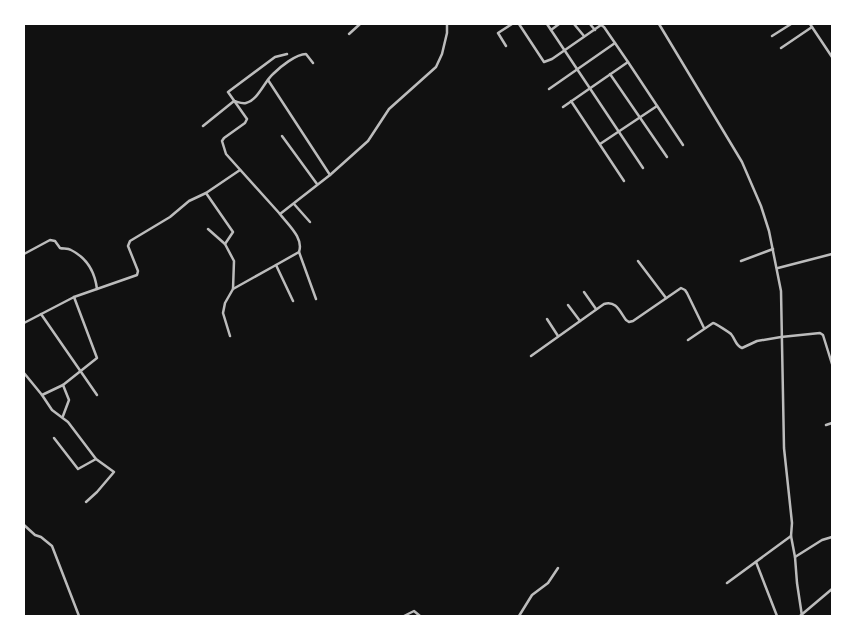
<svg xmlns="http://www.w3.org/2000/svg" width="856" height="640" font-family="'Source Sans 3',sans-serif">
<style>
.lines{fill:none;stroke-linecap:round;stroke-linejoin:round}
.minor{stroke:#bcbcbc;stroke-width:2.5}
</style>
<rect width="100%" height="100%" fill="#111"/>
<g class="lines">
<g class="minor">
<polyline points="519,24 544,62 552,59 601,25 604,27 628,62 563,107"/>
<polyline points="547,24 643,168"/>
<polyline points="574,24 584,36"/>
<polyline points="590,24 595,30"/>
<polyline points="659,24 742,162 761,206 769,231 781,291 784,448 792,523 791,536 795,557 797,583 802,616"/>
<polyline points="810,24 832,57"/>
<polyline points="551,30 559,24"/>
<polyline points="349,34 360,24"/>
<polyline points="772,36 791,24"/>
<polyline points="506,46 498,33 512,24"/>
<polyline points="781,48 812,27"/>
<polyline points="628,62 683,145"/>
<polyline points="610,74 667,157"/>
<path d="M268 80 330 175 280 214C288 225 304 238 299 252L276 265 293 301"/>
<polyline points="549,89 615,43"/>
<polyline points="571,101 624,181"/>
<path d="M203 126 234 101C238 102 242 104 246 103 258 100 264 82 273 74 280 67 296 54 306 54L313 63"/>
<polyline points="282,136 317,184"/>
<polyline points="600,144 657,106"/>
<polyline points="330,175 368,141 389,109 436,67 442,54 447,33 447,24"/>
<polyline points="206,193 233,232 225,244"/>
<polyline points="294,204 310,222"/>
<polyline points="280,214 226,154 222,141 224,138 245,123 247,119 228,92 275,57 287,54"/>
<polyline points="208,229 225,244 234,261 233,289 225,303 223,313 230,336"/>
<polyline points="299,252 316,299"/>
<path d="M24 254 50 240 55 241 60 248C63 249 68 248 71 250 87 258 95 273 97 289"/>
<polyline points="638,261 666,298"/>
<polyline points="741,261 773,249"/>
<polyline points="778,268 832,254"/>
<polyline points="233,289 276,265"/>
<polyline points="584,292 596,309"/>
<polyline points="568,305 580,321"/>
<polyline points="41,314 97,395"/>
<polyline points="547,319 558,336"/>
<polyline points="24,323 74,297 137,275 138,271 128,246 130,241 170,217 189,201 206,193 240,170"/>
<path d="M688 340 713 323C715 323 730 333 731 334 736 340 735 345 742 348L757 341 781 337 820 333 823 335 832 364"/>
<path d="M531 356 604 304C616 300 620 312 626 320L629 322 633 321 681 288 685 290 687 293 704 328"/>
<polyline points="24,373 42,395 63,385 97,358 74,297"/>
<polyline points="42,395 52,410 68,422 96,459 114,472 97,492 86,502"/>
<polyline points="63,416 69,400 63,385"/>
<polyline points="826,425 832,423"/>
<polyline points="54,438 78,469 96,459"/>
<polyline points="24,525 35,535 41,537 52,546 79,616"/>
<polyline points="795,557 822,540 832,537"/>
<polyline points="756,562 777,616"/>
<polyline points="727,583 791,536"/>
<polyline points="404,616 414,611 420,616"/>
<polyline points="519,616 532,595 548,583 558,568"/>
<polyline points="800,616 832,589"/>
</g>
</g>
<rect width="856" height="640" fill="none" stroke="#ffffff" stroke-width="50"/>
</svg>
